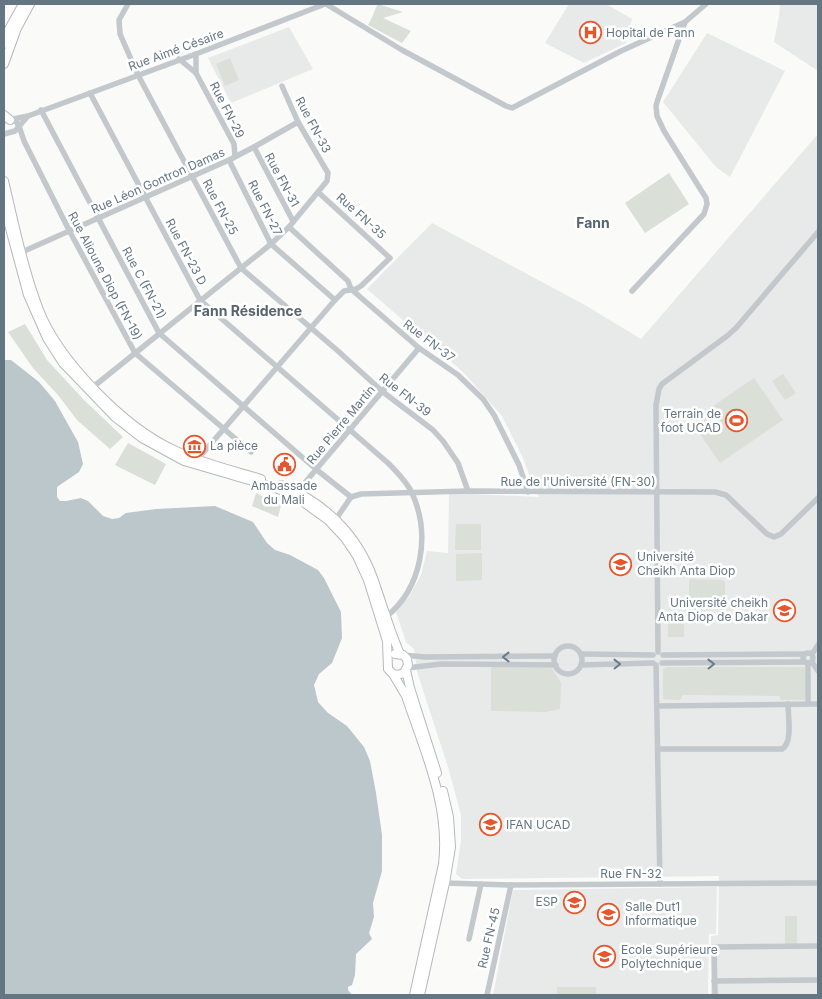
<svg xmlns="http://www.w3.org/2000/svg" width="822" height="999" font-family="Inter,sans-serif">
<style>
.built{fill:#e8e9e9}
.green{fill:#dadfd7}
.water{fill:#bbc7cb}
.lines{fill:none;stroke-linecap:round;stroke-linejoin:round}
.highway-casing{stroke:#b4b9bd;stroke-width:10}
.minor{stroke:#c3c8cc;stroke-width:5.5}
.highway{stroke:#fff;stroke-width:8}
.oneway{stroke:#6a7a87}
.labels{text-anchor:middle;stroke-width:5;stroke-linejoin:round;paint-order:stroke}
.poi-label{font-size:12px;fill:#657683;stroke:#fff;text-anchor:start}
.street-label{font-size:12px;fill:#657683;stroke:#fff}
.neighbourhood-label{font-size:14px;font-weight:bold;fill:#57646e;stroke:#fff}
</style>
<rect width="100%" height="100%" fill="#fafaf8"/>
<g class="built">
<polygon points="569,4 606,4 632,19 626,43 584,63 545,43"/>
<polygon points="780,4 818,4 818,71 774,42 779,16"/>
<polygon points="289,27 313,69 231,103 208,58"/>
<polygon points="707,33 785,71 730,177 716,167 663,102"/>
<polygon points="818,134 818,995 711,995 711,936 718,935 719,876 462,879 456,874 461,841 461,815 448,767 417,672 414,649 406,642 396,612 410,595 421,575 427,551 448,553 449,493 539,497 532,483 523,458 502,416 464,373 367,289 432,223 585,305 641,339"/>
<polygon points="717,887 716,934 709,934 708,995 493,995 513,890"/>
</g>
<g class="green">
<path d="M378 4 403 12 383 18 411 31 402 43 368 25C373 18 374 10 378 4Z"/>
<polygon points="230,58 239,80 225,86 216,64"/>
<polygon points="669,173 689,204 645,233 625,203"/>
<polygon points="25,324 47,360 84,400 123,437 110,449 77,420 58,395 33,368 8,332"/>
<polygon points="783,374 796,393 785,400 772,381"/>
<polygon points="754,378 783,420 720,463 691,421"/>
<polygon points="128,443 166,464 155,485 115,465"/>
<polygon points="256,493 281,505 278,517 252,506"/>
<polygon points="456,524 481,524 481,550 455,550"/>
<polygon points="482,553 482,580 456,581 456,554"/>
<polygon points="690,579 722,580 725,582 725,610 689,610 689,582"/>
<rect x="668" y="621" width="16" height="16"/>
<polygon points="491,667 552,668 561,683 560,709 546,712 491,711"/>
<polygon points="667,667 805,667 805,700 781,700 779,696 683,695 680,700 663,699 663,669"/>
<rect x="785" y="916" width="12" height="28"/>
<rect x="557" y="987" width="39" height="8"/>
</g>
<polygon class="water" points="4,360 11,360 39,382 55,401 78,442 83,464 79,472 57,487 57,497 60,501 66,501 81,498 88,501 103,516 112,519 119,518 126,513 156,509 215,506 253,522 267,543 275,550 290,555 318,570 324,578 341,612 342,638 332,663 319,674 314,685 318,702 328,713 347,726 364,747 370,761 376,793 382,835 382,871 373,903 374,917 369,933 372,939 356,954 355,975 352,985 348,987 348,990 352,995 4,995"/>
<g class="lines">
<defs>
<g id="highway">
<polyline points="4,44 8,31 23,4"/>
<polyline points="4,64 17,28 30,4"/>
<polyline points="4,115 10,120"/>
<path d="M4 181C14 223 23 268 39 310 59 361 124 427 174 450 201 463 231 470 261 479"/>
<path d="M4 206 28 295 47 338 63 363 115 417 142 438 184 461 276 488 299 499 328 520 345 538 357 556 368 580 387 641 388 669 393 674 406 696C424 750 450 805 443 864L414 995"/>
<path d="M281 485C324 502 357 534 373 578 382 603 389 629 400 654"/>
<polyline points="406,670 410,688 437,773"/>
<polyline points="393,674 397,675 404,673 408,665 407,659 403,655 395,654"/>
<polyline points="420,995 445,883 451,847 449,817 443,791"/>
</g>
</defs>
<use href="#highway" class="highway-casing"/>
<g class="minor">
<polyline points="128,4 119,20 120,34 138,75 241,268 338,351 383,392 433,430 443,441 458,463 468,491"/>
<polyline points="326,4 402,50 506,106 512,108 621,51 685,22 706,4"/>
<polyline points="196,54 196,73"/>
<polyline points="179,59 196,73 234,144 235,156"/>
<path d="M90 93 200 300 388 463C397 472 407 482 412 493 431 535 422 588 386 617"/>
<polyline points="41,110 159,333 317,470 351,497"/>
<polyline points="14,119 19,126 24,141 70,232 135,353 251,452"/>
<polyline points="4,121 28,116 196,54 325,4"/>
<polyline points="4,134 15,131 27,117"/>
<polyline points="254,147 293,221"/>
<polyline points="229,160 271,244 335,300"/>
<polyline points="289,227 348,281 351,289 419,348 458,375 483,399 494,415 519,465 528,492"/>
<polyline points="22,252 229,160 254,147 298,122"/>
<polyline points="632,291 704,214 707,204 706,198 664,131 657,116 656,106 658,99 685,22"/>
<polyline points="93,387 271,244 289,227 327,181 328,173 298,122 282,86"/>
<polyline points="203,453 335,300 344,291 356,289 361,286 390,258 318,192"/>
<polyline points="297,492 419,348"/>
<polyline points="351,497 361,494 468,491 715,492 726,495 767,534 774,537 781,534 818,498"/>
<polyline points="336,519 351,497"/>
<circle cx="568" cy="660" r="14"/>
<polyline points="658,652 656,405 659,389 662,384 727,336 736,328 818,232"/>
<circle cx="808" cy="658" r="5"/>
<polyline points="582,654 653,655"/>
<polyline points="812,654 818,645"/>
<polyline points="403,655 425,657 555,656"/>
<polyline points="663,655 805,654"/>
<polyline points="812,662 818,671"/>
<polyline points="662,663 805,662"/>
<polyline points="808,663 808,704"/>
<polyline points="581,665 653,663"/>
<polyline points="656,665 660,884"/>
<polyline points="407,668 441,664 556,665"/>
<polyline points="657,706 818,704"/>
<path d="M658 749H782C793 743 788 716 788 704"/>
<polyline points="445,883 511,885 818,883"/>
<polyline points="469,939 481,884"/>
<polyline points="714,981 818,980"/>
<polyline points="487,995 511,885"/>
<polyline points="715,995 714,947 818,946"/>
</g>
<use href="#highway" class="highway"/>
</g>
<defs><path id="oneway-chevron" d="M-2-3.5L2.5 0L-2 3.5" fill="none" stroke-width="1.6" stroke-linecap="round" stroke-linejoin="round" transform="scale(1.25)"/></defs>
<g class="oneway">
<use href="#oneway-chevron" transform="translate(506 657) rotate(180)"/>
<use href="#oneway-chevron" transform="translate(617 664) rotate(-1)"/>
<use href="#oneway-chevron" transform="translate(711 664) rotate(-1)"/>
</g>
<defs>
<symbol id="hospital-ring" viewBox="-11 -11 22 22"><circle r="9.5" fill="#fff" stroke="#e4572e" stroke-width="1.5"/><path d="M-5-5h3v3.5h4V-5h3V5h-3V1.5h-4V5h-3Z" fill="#e4572e"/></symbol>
<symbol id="stadium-ring" viewBox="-11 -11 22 22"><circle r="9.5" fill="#fff" stroke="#e4572e" stroke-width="1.5"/><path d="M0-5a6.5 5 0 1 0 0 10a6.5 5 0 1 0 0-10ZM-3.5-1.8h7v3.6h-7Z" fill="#e4572e"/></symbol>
<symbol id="museum-ring" viewBox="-11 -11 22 22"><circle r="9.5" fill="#fff" stroke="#e4572e" stroke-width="1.5"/><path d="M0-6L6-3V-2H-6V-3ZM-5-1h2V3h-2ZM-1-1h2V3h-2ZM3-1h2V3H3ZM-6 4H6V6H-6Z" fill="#e4572e"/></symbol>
<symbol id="civic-ring" viewBox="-11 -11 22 22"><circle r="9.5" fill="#fff" stroke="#e4572e" stroke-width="1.5"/><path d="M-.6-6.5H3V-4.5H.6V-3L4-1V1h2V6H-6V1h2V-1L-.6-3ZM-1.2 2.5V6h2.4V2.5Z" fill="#e4572e"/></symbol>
<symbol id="university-ring" viewBox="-11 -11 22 22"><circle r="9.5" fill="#fff" stroke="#e4572e" stroke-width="1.5"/><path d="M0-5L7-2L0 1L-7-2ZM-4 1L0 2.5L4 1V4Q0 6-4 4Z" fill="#e4572e"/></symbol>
</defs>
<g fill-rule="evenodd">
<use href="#hospital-ring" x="578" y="20" width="25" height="25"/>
<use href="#stadium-ring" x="724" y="408" width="25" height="25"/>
<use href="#museum-ring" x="182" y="434" width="25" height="25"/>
<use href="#civic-ring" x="272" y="452" width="25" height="25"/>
<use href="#university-ring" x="608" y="552" width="25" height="25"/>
<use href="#university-ring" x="772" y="598" width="25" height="25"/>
<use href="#university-ring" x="478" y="812" width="25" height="25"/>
<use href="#university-ring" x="562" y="890" width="25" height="25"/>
<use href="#university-ring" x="596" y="902" width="25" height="25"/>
<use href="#university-ring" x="592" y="944" width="25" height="25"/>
</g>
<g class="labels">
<g class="poi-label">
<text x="606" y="37">Hopital de Fann</text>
<text x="721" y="418" text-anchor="end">Terrain de<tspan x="721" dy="14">foot UCAD</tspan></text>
<text x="210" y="450">La pièce</text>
<text x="284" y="490" text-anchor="middle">Ambassade<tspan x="284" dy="14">du Mali</tspan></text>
<text x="637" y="561">Université<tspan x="637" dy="14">Cheikh Anta Diop</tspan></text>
<text x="768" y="607" text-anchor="end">Université cheikh<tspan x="768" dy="14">Anta Diop de Dakar</tspan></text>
<text x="506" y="829">IFAN UCAD</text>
<text x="558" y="906" text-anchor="end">ESP</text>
<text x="625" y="911">Salle Dut1<tspan x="625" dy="14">Informatique</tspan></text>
<text x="621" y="954">Ecole Supérieure<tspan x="621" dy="14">Polytechnique</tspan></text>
</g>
<g class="street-label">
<text transform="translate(176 50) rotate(-20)" y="4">Rue Aimé Césaire</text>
<text transform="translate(227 110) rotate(63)" y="4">Rue FN-29</text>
<text transform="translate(313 125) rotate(62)" y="4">Rue FN-33</text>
<text transform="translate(282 180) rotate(62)" y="4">Rue FN-31</text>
<text transform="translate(158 181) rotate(-24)" y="4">Rue Léon Gontron Damas</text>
<text transform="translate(220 207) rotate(62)" y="4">Rue FN-25</text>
<text transform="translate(265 208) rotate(63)" y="4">Rue FN-27</text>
<text transform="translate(361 216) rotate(42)" y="4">Rue FN-35</text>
<text transform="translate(186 252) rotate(62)" y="4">Rue FN-23 D</text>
<text transform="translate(105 276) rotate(62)" y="4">Rue Alioune Diop (FN-19)</text>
<text transform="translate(144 283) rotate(62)" y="4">Rue C (FN-21)</text>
<text transform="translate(429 341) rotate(37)" y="4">Rue FN-37</text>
<text transform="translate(405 395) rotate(38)" y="4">Rue FN-39</text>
<text transform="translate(341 425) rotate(-50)" y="4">Rue Pierre Martin</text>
<text x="578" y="486">Rue de l'Université (FN-30)</text>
<text x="631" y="878">Rue FN-32</text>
<text transform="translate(489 938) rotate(-77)" y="4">Rue FN-45</text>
</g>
<g class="neighbourhood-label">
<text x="593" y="228">Fann</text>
<text x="248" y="316">Fann Résidence</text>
</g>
</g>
<rect width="822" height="999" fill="none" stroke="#657683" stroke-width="10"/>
</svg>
